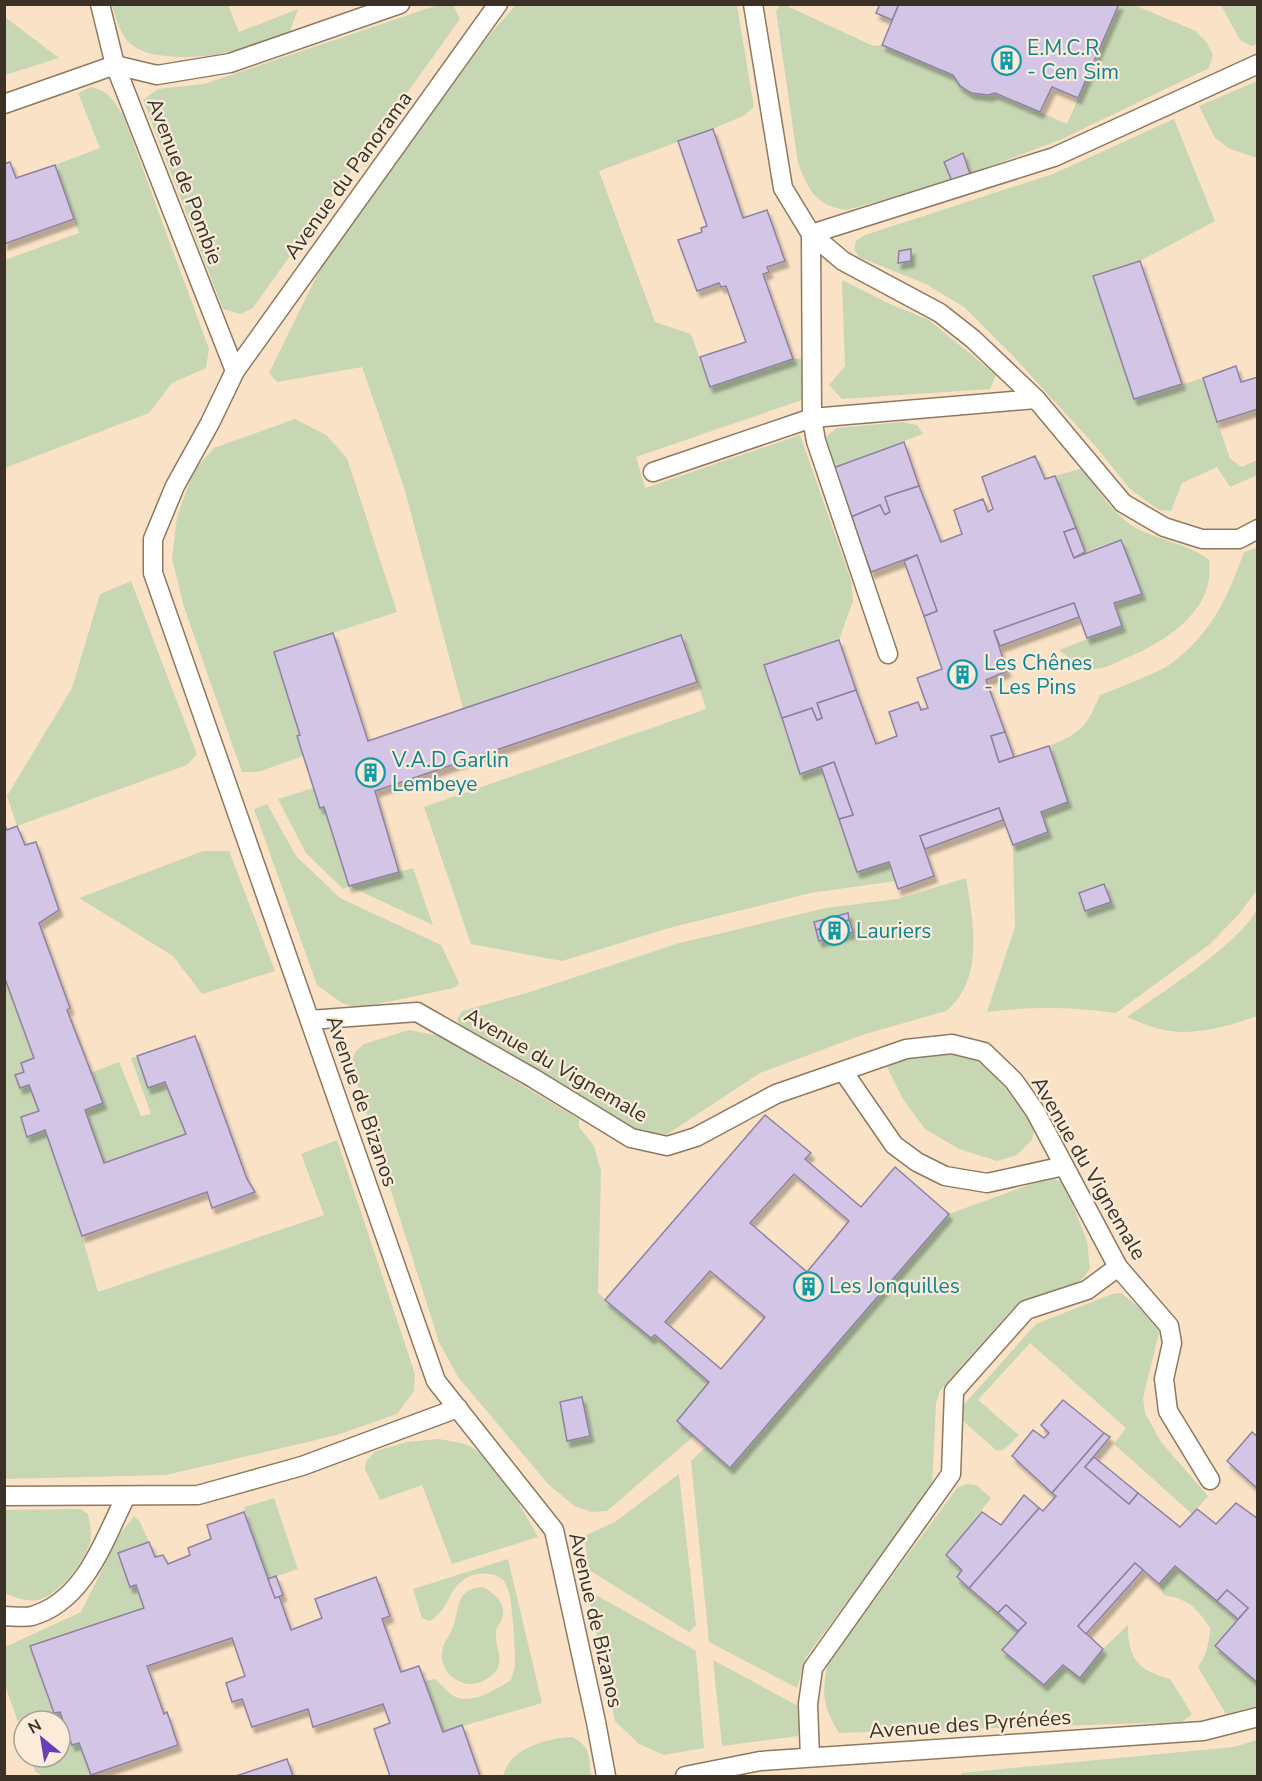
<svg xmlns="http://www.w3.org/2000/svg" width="1262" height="1781" font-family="'Nunito Sans',sans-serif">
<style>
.built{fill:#fae2c6;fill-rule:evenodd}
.green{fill:#c7d7b3}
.building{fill:#d2c5e6;stroke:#8f82a1;stroke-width:1.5;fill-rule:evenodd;filter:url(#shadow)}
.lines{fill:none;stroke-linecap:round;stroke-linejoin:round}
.service-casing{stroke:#8f795e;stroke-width:21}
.service{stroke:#fff;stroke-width:18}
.labels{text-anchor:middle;stroke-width:4.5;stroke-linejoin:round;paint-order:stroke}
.culture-label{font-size:21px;fill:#0d838f;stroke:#fbecda;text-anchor:start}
.street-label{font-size:21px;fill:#3b3126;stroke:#fbecda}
</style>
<defs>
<filter id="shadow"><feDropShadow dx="3.5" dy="6" stdDeviation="1.5" flood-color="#0004"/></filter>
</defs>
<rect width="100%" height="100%" fill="#fbecda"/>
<path class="built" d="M5 5H1257V1776H5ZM24 1721H60V1757H24Z"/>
<g class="green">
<path d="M112 5H228L239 32 298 9 289 34C248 47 210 61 167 56 154 55 143 53 132 45 120 36 116 18 112 5Z"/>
<polygon points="438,5 453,5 460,19 252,309 240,314 223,309 143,100 158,89 204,84"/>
<polygon points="516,5 737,5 754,107 745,115 713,129 599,171 655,322 691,334 710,387 793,359 806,358 805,399 636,457 645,488 800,435 851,580 853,601 839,640 764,666 800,774 821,767 889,862 896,881 810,893 669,928 562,961 471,944 424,807 706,709 682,635 463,709 404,487 362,367 277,382 269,373 326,257 489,35"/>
<path d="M780 5H785L873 46 882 45 953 75 960 86 971 93 988 95 995 93 1067 124 1119 5H1134L1196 31 1207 43 1213 55 1209 68 1060 140 970 174 963 154 944 162 952 181 846 210C815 205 809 191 798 163L776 11Z"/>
<polygon points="1221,5 1257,5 1257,44 1251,46 1240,40"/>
<polygon points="5,17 59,58 5,75"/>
<polygon points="1257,81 1257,158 1230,149 1215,138 1199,106"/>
<path d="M91 87C109 91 113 100 123 115L209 349 206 368 172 383 149 413 5 468V260L79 233 55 165 100 148 78 93Z"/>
<polygon points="1174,119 1215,221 1140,261 1094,277 1134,399 1203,378 1230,459 1242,467 1257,460 1257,475 1230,487 1217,467 1182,483 1171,511 1159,510 1130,489 1097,448 1013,356 964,307 926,284 859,257 854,249 856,241 865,235 1053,174"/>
<polygon points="842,280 888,303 929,320 996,375 990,389 842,399 829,385 845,366"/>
<polygon points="295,419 326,435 347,458 397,612 274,652 300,735 297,736 303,756 258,772 242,772 184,607 172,559 177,517 194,470 214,448"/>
<polygon points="902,422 917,425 923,434 833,468 823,444 827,436 837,428"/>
<path d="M1083 468C1098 490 1115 518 1140 530 1163 541 1190 545 1209 560 1216 610 1167 641 1126 658 1116 663 1103 670 1091 669 1079 668 1068 657 1059 650L1121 626 1114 603 1142 593 1121 540 1085 552 1055 476Z"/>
<path d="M1257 548V890L1239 914 1210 944 1116 1013C1072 1007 1031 1006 987 1012L1015 927 1013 845 1048 833 1041 812 1068 802 1049 746C1082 732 1085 729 1100 695 1120 687 1156 674 1172 663 1211 634 1228 597 1244 552Z"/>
<polygon points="131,581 197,754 187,765 17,826 7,796 72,688 100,594"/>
<polygon points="314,788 320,808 324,807 349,886 413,868 433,925 349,886 343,889 306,853 278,799"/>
<polygon points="267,804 296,856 340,898 441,945 459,983 454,988 358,1008 342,1003 317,985 254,809"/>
<polygon points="203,851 229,851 275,971 202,994 173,956 79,898"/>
<path d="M966 878C973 921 985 980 946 1011L862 1035 760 1073 666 1135 630 1130 460 1027 457 1019 462 1011 530 992 676 944 826 908 897 899Z"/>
<path d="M1257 910V1016C1226 1027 1192 1037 1159 1029 1148 1026 1137 1021 1127 1017 1165 990 1234 948 1257 910Z"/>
<polygon points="4,976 34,1058 21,1063 24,1072 15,1075 20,1088 29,1085 39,1111 21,1118 27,1137 45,1130 82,1236 98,1292 324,1215 301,1154 337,1140 415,1374 414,1391 397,1414 337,1435 166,1475 5,1479"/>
<polygon points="409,1030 440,1036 579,1119 579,1127 594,1146 601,1171 598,1293 651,1338 655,1335 709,1382 677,1421 694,1436 607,1511 592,1512 574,1506 548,1484 458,1377 439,1342 351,1064 355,1052 364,1044"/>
<polygon points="953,1050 988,1064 1021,1104 1035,1127 1032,1140 1017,1155 997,1161 959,1149 925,1129 903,1099 886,1065 894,1060"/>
<polygon points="137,1056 148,1088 165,1082 186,1134 104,1163 85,1110 103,1103 91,1073 119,1062 141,1116 151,1114 131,1058"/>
<path d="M1053 1179 1064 1182 1087 1241 1090 1269C1086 1274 1082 1280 1077 1283 1058 1296 1034 1296 1013 1308L940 1391 936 1403 932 1487 806 1657 797 1688 709 1642 691 1461 706 1447 731 1467 949 1214 1031 1184Z"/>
<polygon points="1121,1293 1157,1322 1159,1333 1143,1398 1145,1413 1161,1442 1208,1496 1192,1514 1114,1444 1126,1428 1030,1343 978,1400 1019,1435 1005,1449 997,1451 962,1420 960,1409 1036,1324 1112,1294"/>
<path d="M439 1439C448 1441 459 1442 467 1445 494 1456 524 1512 538 1537L452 1564 422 1485 380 1500 365 1469 366 1461 376 1451 407 1442Z"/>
<polygon points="679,1474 696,1625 689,1632 589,1570 584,1536 615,1522"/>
<path d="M966 1484 976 1485 991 1498 947 1555 962 1570 957 1577 1018 1631 1002 1650 1044 1685 1063 1665 1080 1678 1103 1649 1128 1625C1128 1658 1137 1670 1170 1679L1192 1714 1182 1722 839 1733C823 1707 821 1694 828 1663L957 1488Z"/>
<polygon points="274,1498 298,1569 268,1579 244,1512 245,1507"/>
<path d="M81 1509 88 1514C90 1523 92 1534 90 1543 83 1563 59 1596 37 1600 26 1602 14 1597 5 1593V1510Z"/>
<polygon points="134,1516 140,1522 149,1542 118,1553 130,1587 136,1585 144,1608 30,1647 53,1713 60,1712 72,1745 79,1743 91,1775 83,1776 42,1776 35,1771 30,1757 60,1757 60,1721 24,1721 24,1739 5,1685 5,1647 81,1612 120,1534"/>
<path d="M508 1559 542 1703 443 1732 425 1681 436 1679C442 1685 449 1695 458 1698 474 1703 499 1688 511 1680 512 1675 514 1671 515 1666 516 1656 512 1602 509 1592 508 1589 505 1582 503 1580 494 1572 478 1572 468 1577 445 1590 452 1608 430 1621L422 1618 413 1589Z"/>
<path d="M1175 1566 1238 1619 1215 1646 1257 1683V1706L1226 1714 1198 1667C1207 1655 1209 1643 1210 1628 1197 1608 1188 1599 1164 1595L1159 1584Z"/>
<path d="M482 1587C494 1592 507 1604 502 1619 500 1623 497 1627 496 1631 494 1652 511 1665 485 1680 478 1684 471 1685 463 1683 448 1678 438 1663 443 1647 445 1640 451 1634 453 1627 457 1617 457 1601 465 1593 470 1589 476 1588 482 1587Z"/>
<polygon points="587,1590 696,1651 704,1748 664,1755 639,1744 615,1721"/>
<polygon points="713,1660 800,1707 798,1736 722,1746"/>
<path d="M572 1737C591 1746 589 1758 591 1776H503C509 1749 546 1738 572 1737Z"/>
<polygon points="1257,1740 1257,1776 961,1776 961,1773 1234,1747"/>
</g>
<g class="building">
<polygon points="880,4 899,4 892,20 876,13"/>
<polygon points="899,4 1119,4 1078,98 1052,87 1040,112 995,93 988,95 971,93 960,86 953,75 882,45"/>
<polygon points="713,129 743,218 767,210 785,261 767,267 769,272 763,274 793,359 710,387 700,357 746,342 726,286 721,287 719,283 697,291 678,240 702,232 701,228 707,226 678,141"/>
<polygon points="963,153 970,174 952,181 944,162"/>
<polygon points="10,162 16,178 55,165 74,219 4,244 4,164"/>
<polygon points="911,249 911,261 898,263 899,251"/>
<polygon points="1140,261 1182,384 1134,399 1093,276"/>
<polygon points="1236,366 1241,382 1258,377 1258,409 1217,422 1203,378"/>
<polygon points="904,442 919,486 885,497 890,512 885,515 880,505 851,517 833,468"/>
<polygon points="1035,456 1045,479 1055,476 1076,528 1064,532 1074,558 1121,540 1142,594 1114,603 1122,626 1087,638 1074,603 994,631 1007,671 986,680 1005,732 991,736 999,762 1049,746 1068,802 1041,812 1048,832 1013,845 999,808 920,836 934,876 898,889 889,862 857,872 839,819 853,815 834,762 800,774 782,718 812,708 817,720 822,718 817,703 856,690 876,744 897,736 889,712 918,702 921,710 928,708 917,678 942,669 924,616 937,611 917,555 871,572 851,517 880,505 885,515 890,512 885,497 919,486 941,542 962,534 954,510 983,499 988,512 993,509 982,477"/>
<polygon points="1076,528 1085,552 1074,558 1064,532"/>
<polygon points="917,555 937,611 924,616 904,561"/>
<polygon points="1074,603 1079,617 1000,646 994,631"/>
<polygon points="333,633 368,741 681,635 697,682 375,791 399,872 349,886 324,807 320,808 297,736 300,735 274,652"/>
<polygon points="839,640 856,690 817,703 822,718 817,720 812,708 782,718 764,665"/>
<polygon points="1005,732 1014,757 999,762 991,736"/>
<polygon points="834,762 853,815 839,819 821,767"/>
<polygon points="999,808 1003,820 925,849 920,836"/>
<polygon points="4,823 7,830 17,826 25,845 36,842 59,910 39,923 70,1008 67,1010 103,1103 85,1110 104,1163 186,1134 165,1082 148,1088 137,1056 195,1036 247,1179 255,1192 212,1208 207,1192 82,1236 45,1130 27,1137 21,1117 39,1111 29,1085 20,1088 15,1075 24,1072 21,1063 34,1058 4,976"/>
<polygon points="1104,884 1111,902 1085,911 1079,893"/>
<polygon points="848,913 849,920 816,930 814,922"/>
<polygon points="849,920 853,932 819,941 816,930"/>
<path d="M765 1115 811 1153 805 1159 861 1207 895 1167 949 1214 730 1468 677 1421 709 1382 655 1335 651 1338 605 1300ZM794 1174 849 1221 807 1272 750 1223ZM710 1271 765 1317 721 1369 665 1322Z"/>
<polygon points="582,1397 590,1436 567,1441 560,1402"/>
<polygon points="1063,1400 1104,1433 1052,1493 1012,1456 1033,1430 1044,1438 1049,1433 1041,1425"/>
<polygon points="1252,1432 1258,1437 1258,1489 1227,1461"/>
<polygon points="1104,1433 1110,1437 1085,1467 1129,1504 1138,1493 1180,1527 1197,1509 1216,1524 1236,1503 1258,1519 1258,1683 1215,1646 1248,1608 1227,1590 1217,1601 1175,1566 1159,1584 1135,1563 1078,1626 1103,1649 1080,1678 1063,1665 1044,1685 1002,1650 1026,1623 1006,1605 998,1613 969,1588 1039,1508 1043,1511 1056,1496 1052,1493"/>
<polygon points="1094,1457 1138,1493 1129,1504 1085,1467"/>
<polygon points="1024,1495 1039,1508 969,1588 957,1577 962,1570 946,1555 982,1512 1001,1525"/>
<polygon points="244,1512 275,1598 279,1596 291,1630 322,1618 315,1599 376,1577 390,1616 382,1619 401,1672 419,1666 443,1732 462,1725 480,1776 390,1776 374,1729 390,1723 383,1704 313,1727 308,1709 252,1727 242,1699 232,1702 226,1683 245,1676 232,1638 147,1666 164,1714 167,1712 178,1745 91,1775 79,1743 72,1745 60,1712 54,1713 30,1646 144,1608 136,1585 130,1587 118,1553 149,1542 155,1557 163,1555 168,1564 190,1555 188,1548 211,1539 207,1525"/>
<polygon points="1135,1563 1143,1570 1086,1634 1078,1626"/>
<polygon points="276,1576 283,1595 275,1598 268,1579"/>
<polygon points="1227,1590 1248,1608 1238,1619 1217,1601"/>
<polygon points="1006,1605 1026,1623 1018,1631 998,1613"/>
<polygon points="287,1759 293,1776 236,1776"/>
</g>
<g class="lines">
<defs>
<g id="service">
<polyline points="100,4 115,65 235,371"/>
<polyline points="498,4 235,371 210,423 175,486 153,539 153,573 436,1381 554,1530 596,1722 606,1776"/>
<polyline points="753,4 783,188 811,234 843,261 940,313 973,339 1036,399 1123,503 1164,527 1202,539 1239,539 1258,529"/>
<polyline points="4,104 115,65 157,75 230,63 400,4"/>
<polyline points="653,472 812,418 1036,399"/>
<polyline points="888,654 816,441 812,418 811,234 1054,157 1258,64"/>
<polyline points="310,1020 417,1012 533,1078 631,1138 667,1146 696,1137 776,1094 906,1049 952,1044 984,1052 1014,1081 1035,1111 1118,1267 1169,1326 1172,1343 1164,1379 1168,1411 1210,1480"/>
<polyline points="843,1071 894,1145 917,1162 945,1176 987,1183 1064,1166"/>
<polyline points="4,1496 198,1495 302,1466 458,1408"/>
<path d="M4 1616C13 1616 24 1618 32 1616 85 1601 104 1540 126 1496"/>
<polyline points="810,1757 808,1704 813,1668 951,1474 954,1391 1026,1310 1087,1290 1118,1267"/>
<polyline points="685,1776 760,1761 1203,1731 1258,1717"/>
</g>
</defs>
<use href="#service" class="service-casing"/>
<use href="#service" class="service"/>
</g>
<defs>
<symbol id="building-ring" viewBox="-11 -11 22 22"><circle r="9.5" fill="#fbecda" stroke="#0f9aa8" stroke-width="1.5"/><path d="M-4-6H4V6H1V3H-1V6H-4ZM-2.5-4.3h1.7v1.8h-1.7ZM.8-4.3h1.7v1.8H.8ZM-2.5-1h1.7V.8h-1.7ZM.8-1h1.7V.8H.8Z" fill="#0f9aa8"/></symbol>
</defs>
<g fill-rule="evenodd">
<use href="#building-ring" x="990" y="44" width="33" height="33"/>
<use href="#building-ring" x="946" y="658" width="33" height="33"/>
<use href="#building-ring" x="354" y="756" width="33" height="33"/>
<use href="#building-ring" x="818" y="914" width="33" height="33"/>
<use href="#building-ring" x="792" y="1270" width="33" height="33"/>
</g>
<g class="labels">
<g class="culture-label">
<text x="1027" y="55">E.M.C.R<tspan x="1027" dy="24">- Cen Sim</tspan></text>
<text x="984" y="670">Les Chênes<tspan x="984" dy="24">- Les Pins</tspan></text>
<text x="392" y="767">V.A.D Garlin<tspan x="392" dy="24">Lembeye</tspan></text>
<text x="856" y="938">Lauriers</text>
<text x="829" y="1293">Les Jonquilles</text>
</g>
<g class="street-label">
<text transform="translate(348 175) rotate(-54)" y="7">Avenue du Panorama</text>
<text transform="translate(185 181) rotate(69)" y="7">Avenue de Pombie</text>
<text transform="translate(556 1065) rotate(30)" y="7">Avenue du Vignemale</text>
<text transform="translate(362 1101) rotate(71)" y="7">Avenue de Bizanos</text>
<text transform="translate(1089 1168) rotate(60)" y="7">Avenue du Vignemale</text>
<text transform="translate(596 1620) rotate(77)" y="7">Avenue de Bizanos</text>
<text transform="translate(970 1724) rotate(-4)" y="7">Avenue des Pyrénées</text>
</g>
</g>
<rect width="1262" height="1781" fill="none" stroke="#3b3126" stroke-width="12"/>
<g transform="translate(42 1739) rotate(330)"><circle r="28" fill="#fbecda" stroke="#aea192" stroke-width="1.5"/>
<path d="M0-4.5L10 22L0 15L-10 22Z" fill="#683fb7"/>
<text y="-9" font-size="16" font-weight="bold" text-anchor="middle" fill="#3b3126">N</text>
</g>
</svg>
